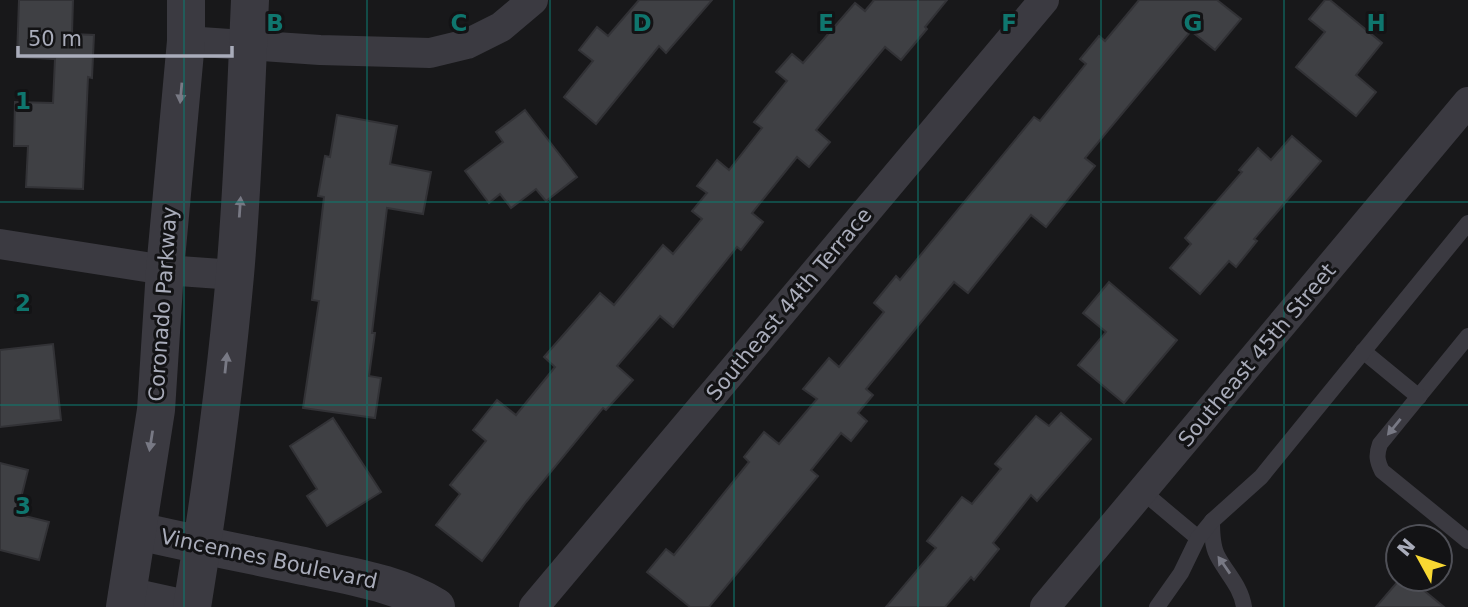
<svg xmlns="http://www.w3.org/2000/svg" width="1468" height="607" font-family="'DejaVu Sans',sans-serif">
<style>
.building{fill:#3f4044;stroke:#323236;stroke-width:2}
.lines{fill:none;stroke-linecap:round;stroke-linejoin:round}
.service{stroke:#3b3a41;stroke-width:16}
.minor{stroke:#3b3a41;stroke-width:30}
.tertiary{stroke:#3b3a41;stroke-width:38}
.oneway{fill:#787984}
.grid{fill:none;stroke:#0f766e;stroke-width:2;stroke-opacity:0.55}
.labels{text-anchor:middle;stroke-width:6;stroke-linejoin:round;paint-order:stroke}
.street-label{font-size:21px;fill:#a9acba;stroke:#131315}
.grid-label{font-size:23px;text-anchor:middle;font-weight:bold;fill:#0f766e;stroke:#131315;stroke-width:6;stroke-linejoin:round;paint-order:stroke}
</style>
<rect width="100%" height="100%" fill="#18181a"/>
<g class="building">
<polygon points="19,0 73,0 72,34 94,35 92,78 88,77 83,189 26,187 28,146 14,146 15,102 53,103 55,59 17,57"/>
<polygon points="639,0 712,0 666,53 659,46 596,124 564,97 593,61 579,50 597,27 608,36"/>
<polygon points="874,0 947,0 925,27 927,29 901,60 885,47 816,130 830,142 809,167 797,157 752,213 763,222 741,250 737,247 673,327 660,316 617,366 633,380 606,410 603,408 526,502 482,561 436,525 460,494 450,485 486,441 473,430 497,400 516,415 555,367 544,357 600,293 614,305 663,245 673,254 702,219 692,211 707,193 697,186 717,160 729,170 762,128 754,122 787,81 776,72 792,54 803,63 855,3 865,11"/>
<polygon points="1139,0 1217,0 1241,19 1215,50 1191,31 1085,158 1095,166 1046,227 1031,215 968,293 954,282 866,389 873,395 858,413 867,421 851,441 841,433 811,470 818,476 709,607 690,607 647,572 666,549 674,555 749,462 744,457 764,432 779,444 817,399 803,389 829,358 839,367 884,312 874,303 896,276 900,280 1034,117 1040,121 1086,64 1080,59 1099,36 1105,41"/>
<polygon points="1325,0 1330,0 1382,43 1356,75 1376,92 1356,116 1296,67 1325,32 1309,19"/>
<polygon points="525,110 577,177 546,201 536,189 511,208 500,194 489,203 465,171 503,142 496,132"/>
<polygon points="337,115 397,126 390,164 431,172 423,214 387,208 372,333 375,333 369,376 381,378 375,418 303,408 319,301 312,300 324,197 318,196 325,156 330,157"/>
<polygon points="1292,136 1321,161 1254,239 1257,241 1236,267 1229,261 1200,294 1170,268 1191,244 1185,238 1242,172 1239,170 1258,148 1271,160"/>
<polygon points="1109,282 1177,340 1124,403 1078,365 1106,332 1083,313"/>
<polygon points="53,344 61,420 0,427 0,350"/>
<polygon points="1061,413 1091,439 1037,501 1031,495 993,543 999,549 974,580 971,577 945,607 886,607 936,548 927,541 962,497 972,504 1001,469 995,464 1036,416 1049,426"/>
<polygon points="333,418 381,492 327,526 307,496 317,489 290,446"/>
<polygon points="0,463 28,470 17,514 49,522 39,560 0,550"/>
<polygon points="1400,579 1410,579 1444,607 1376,607"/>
</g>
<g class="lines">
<g class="service">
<path d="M1468 336 1380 444C1376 455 1377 461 1382 471L1468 541"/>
<polyline points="1363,351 1419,397"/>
<polyline points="1142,491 1198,538"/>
<path d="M1212 521C1212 532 1212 545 1217 555 1226 573 1241 586 1244 607"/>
<polyline points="1157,607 1181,573 1198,538 1212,521 1261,477 1468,223"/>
</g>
<g class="minor">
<polyline points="186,41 320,50 430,53 467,44 501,27 533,0"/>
<polyline points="0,244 165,270 235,275"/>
<polyline points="534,607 1044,0"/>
<polyline points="1045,607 1468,102"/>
</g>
<g class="tertiary">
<path d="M138 531C194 544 251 555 308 567 353 577 397 583 436 607"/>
<polyline points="127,596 177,607"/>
<polyline points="125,607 156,410 165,270 186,41 186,0"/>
<path d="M192 607C210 497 225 386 235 275 243 184 246 92 250 0"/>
</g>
</g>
<defs><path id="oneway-solid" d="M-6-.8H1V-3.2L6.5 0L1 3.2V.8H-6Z" transform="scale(1.75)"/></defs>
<g class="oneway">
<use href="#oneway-solid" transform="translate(181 93) rotate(95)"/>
<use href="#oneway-solid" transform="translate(240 207) rotate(-86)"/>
<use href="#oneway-solid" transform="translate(226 363) rotate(-84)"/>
<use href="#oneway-solid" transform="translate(1394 427) rotate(129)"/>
<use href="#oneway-solid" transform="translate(151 441) rotate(99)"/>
<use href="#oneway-solid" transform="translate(1224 565) rotate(-125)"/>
</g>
<path class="grid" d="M184 0V607M367 0V607M550 0V607M734 0V607M918 0V607M1101 0V607M1284 0V607M0 202H1468M0 405H1468"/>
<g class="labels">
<g class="street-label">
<text transform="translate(163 304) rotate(-86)" y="7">Coronado Parkway</text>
<text transform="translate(789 304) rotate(-50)" y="7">Southeast 44th Terrace</text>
<text transform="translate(1257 355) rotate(-50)" y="7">Southeast 45th Street</text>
<text transform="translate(269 559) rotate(12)" y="7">Vincennes Boulevard</text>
</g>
</g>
<g class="grid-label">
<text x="275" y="31">B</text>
<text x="459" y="31">C</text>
<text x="642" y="31">D</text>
<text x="826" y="31">E</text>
<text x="1009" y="31">F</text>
<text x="1193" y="31">G</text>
<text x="1376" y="31">H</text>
<text x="23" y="109">1</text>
<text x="23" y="311">2</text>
<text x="23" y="514">3</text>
</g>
<g transform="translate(1419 558) rotate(310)"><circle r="33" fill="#131315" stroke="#4f5057" stroke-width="2"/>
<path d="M0-5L12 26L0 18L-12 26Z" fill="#f8d832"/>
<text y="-10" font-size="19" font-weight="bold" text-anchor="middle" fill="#a9acba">N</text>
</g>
<path d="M18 46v10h214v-10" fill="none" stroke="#a9acba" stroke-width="3.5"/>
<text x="28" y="46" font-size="21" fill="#a9acba" stroke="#131315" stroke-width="5" paint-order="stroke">50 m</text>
</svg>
